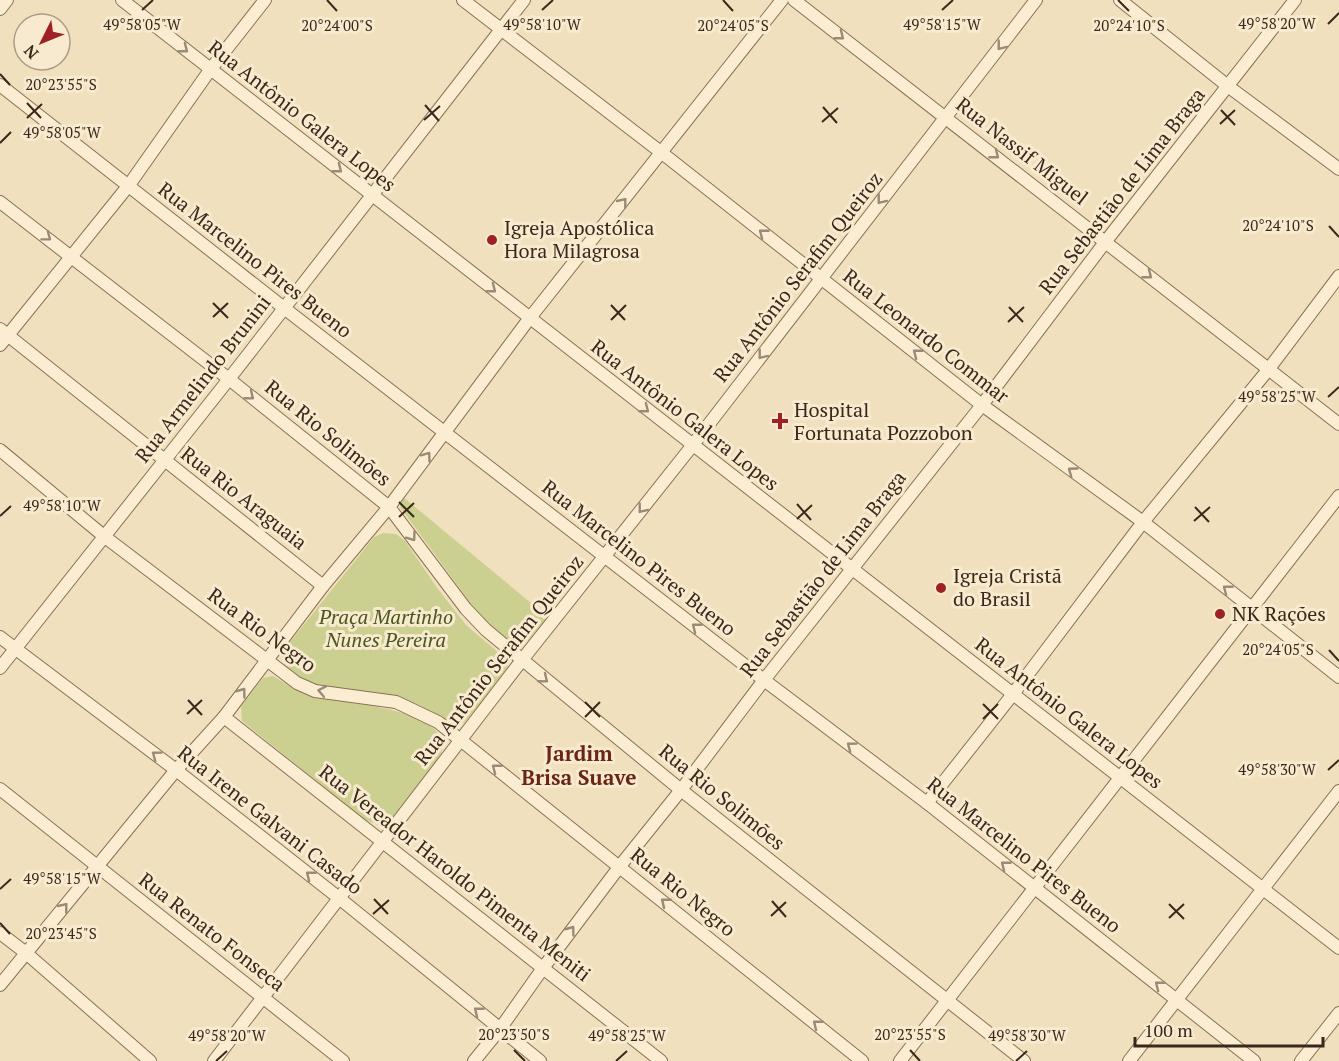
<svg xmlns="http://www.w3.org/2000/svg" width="1339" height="1061" font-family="'PT Serif',serif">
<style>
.green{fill:#cbd091}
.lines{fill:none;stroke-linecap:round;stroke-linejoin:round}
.minor-casing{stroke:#8b7055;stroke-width:14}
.minor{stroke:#fbedd2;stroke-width:12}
.oneway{stroke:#9a8a76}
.ticks{fill:none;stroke:#39281b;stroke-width:2}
.poi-dot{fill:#9e2126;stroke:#f8eace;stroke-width:2}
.labels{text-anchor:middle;stroke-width:6;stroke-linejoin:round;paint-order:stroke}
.street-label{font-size:20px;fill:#39281b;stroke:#f8eace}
.poi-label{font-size:20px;fill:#39281b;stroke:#f8eace;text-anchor:start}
.park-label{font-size:20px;font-style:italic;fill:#4b5720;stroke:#f8eace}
.neighbourhood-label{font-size:21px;font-weight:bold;fill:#692517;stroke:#f8eace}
.ticks-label{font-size:15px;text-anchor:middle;fill:#39281b;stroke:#f8eace;stroke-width:6;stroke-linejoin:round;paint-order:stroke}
</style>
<rect width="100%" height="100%" fill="#f1e0be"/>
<g class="green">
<polygon points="403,497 548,617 530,639 518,645 508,641 478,613 400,507"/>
<polygon points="383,533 396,534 405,541 438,589 466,625 506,659 509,669 464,723 453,725 419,705 397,697 315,684 299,678 285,668 282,655 286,647 374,537"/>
<path d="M273 676C287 684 298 692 314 697 341 704 460 707 440 756L390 821 379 825 365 820 242 721 241 706 263 678Z"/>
</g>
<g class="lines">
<defs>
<g id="minor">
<polyline points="122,0 1339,948"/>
<polyline points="463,0 662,153 982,405 1143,522 1339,677"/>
<polyline points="794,0 1339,424"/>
<polyline points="1120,0 1229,87 1339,169"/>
<polyline points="0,9 7,0"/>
<polyline points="0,85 284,308 764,680 927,803 1254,1061"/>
<polyline points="0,202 229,379 389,507 466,609 486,630 681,790 1024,1061"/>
<polyline points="0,329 323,586"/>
<polyline points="0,345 129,185 210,70 265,0"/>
<polyline points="0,450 105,537 297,683 315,691 396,702 438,722 862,1061"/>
<polyline points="0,637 176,770 339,898 540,1061"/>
<polyline points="0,668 229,379 524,0"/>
<polyline points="224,717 661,1061"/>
<polyline points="0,789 343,1061"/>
<polyline points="927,803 1013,694 1143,522 1268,370 1339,276"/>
<polyline points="0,933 26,953 150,1061"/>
<polyline points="0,985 176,770 224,717 323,586 389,507 529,319 782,0"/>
<polyline points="214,1061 522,660 692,446 1036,0"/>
<polyline points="474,1061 500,1029 543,968 620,866 681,790 764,680 982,405 1106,241 1295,0"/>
<polyline points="900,1061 1339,496"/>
<polyline points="1129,1061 1339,791"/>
<polyline points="1301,1061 1339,1013"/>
</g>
</defs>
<use href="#minor" class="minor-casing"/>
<use href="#minor" class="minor"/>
</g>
<defs><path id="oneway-chevron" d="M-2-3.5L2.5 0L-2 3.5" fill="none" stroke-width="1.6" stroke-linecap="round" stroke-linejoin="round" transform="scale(1.5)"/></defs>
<g class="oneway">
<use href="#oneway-chevron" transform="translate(840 36) rotate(38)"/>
<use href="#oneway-chevron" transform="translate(1001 46) rotate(128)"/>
<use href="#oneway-chevron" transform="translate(184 49) rotate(38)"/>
<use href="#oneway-chevron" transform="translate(995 155) rotate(38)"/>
<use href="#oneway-chevron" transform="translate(338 169) rotate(38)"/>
<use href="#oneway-chevron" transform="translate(881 200) rotate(128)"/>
<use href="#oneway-chevron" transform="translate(623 202) rotate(-51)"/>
<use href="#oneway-chevron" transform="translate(763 233) rotate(-142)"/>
<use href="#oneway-chevron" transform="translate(47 237) rotate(37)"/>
<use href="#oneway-chevron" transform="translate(1148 275) rotate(38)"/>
<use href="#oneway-chevron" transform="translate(492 289) rotate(38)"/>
<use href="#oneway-chevron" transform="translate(917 353) rotate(-142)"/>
<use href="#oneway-chevron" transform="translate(762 355) rotate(128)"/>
<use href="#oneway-chevron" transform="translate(250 396) rotate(39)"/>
<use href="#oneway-chevron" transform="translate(645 409) rotate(38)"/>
<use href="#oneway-chevron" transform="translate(427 456) rotate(-54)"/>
<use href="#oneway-chevron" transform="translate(1072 471) rotate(-144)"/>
<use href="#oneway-chevron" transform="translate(642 509) rotate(128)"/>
<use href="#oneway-chevron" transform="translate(412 537) rotate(54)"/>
<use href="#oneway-chevron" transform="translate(1227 589) rotate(-142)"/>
<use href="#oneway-chevron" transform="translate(696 627) rotate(-142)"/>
<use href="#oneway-chevron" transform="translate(544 679) rotate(39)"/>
<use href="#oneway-chevron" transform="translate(322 691) rotate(-169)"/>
<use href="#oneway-chevron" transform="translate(242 692) rotate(-53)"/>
<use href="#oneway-chevron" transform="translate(851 746) rotate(-143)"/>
<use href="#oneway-chevron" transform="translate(156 755) rotate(-143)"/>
<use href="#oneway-chevron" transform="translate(496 768) rotate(-142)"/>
<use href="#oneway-chevron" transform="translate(1005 865) rotate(-142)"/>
<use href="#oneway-chevron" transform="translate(310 875) rotate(-142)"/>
<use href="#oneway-chevron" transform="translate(665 902) rotate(-141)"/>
<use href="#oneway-chevron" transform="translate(64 907) rotate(-51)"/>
<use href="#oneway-chevron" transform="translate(571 930) rotate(-53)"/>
<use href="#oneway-chevron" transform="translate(1159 985) rotate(-142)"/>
<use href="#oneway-chevron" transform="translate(478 1011) rotate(-141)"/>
<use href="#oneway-chevron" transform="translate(817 1024) rotate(-141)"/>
</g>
<path class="ticks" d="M327 0 337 11M723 0 733 11M1118 0 1129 11M142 10 153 0M542 10 553 0M942 10 953 0M1328 24 1339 13M0 74 10 85M27 103 41 118M425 105 439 121M823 107 837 123M1221 110 1235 125M27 118 42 104M424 120 440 106M822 122 838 108M1220 124 1235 110M0 143 11 132M1329 226 1339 237M213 303 228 318M611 305 625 320M1009 307 1023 322M213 317 228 303M611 320 626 305M1008 322 1024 307M1328 397 1339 387M399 502 414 517M797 504 811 520M1195 507 1209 522M0 516 11 506M399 517 414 503M797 519 812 505M1194 521 1210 507M1329 650 1339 661M188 700 202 715M585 702 600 717M983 704 998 719M187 714 202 700M585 717 600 702M983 719 998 704M1328 770 1339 760M0 889 11 879M374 899 388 914M772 901 786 917M1169 904 1184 919M373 914 389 900M771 916 786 902M1169 918 1184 904M0 923 10 934M514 1050 525 1061M910 1050 920 1061M216 1061 227 1051M616 1061 627 1051M1016 1061 1027 1051"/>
<g class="poi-dot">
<circle cx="492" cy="240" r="6"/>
<path d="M777 412h6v6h6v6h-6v6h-6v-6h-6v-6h6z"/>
<circle cx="941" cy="588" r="6"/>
<circle cx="1220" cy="614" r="6"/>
</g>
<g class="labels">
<g class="street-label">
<text transform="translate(302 116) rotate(38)" y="7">Rua Antônio Galera Lopes</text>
<text transform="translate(1022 151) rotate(38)" y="7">Rua Nassif Miguel</text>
<text transform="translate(1122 191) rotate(-52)" y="7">Rua Sebastião de Lima Braga</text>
<text transform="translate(255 260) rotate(38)" y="7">Rua Marcelino Pires Bueno</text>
<text transform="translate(798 277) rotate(-52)" y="7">Rua Antônio Serafim Queiroz</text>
<text transform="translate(926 336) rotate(38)" y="7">Rua Leonardo Commar</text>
<text transform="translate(203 379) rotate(-52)" y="7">Rua Armelindo Brunini</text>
<text transform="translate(685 415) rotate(38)" y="7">Rua Antônio Galera Lopes</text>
<text transform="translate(328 433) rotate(39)" y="7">Rua Rio Solimões</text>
<text transform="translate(244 498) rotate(38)" y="7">Rua Rio Araguaia</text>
<text transform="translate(639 558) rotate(38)" y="7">Rua Marcelino Pires Bueno</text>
<text transform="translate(823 574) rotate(-52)" y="7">Rua Sebastião de Lima Braga</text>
<text transform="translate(262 630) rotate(36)" y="7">Rua Rio Negro</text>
<text transform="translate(499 660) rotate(-52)" y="7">Rua Antônio Serafim Queiroz</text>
<text transform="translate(1069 713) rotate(38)" y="7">Rua Antônio Galera Lopes</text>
<text transform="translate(722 797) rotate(39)" y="7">Rua Rio Solimões</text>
<text transform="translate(270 820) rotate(38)" y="7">Rua Irene Galvani Casado</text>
<text transform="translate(1024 855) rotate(38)" y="7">Rua Marcelino Pires Bueno</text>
<text transform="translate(455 873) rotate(38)" y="7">Rua Vereador Haroldo Pimenta Meniti</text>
<text transform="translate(683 892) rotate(39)" y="7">Rua Rio Negro</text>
<text transform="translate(212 932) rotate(38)" y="7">Rua Renato Fonseca</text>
</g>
<g class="poi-label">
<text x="504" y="235">Igreja Apostólica<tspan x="504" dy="23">Hora Milagrosa</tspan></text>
<text x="794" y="417">Hospital<tspan x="794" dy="23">Fortunata Pozzobon</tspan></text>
<text x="953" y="583">Igreja Cristã<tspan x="953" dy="23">do Brasil</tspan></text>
<text x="1232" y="621">NK Rações</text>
</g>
<g class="park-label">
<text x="386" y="624">Praça Martinho<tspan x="386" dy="23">Nunes Pereira</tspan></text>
</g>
<g class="neighbourhood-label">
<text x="579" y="761">Jardim<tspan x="579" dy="24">Brisa Suave</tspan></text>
</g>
</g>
<g class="ticks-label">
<text x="1277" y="29">49°58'20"W</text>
<text x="142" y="30">49°58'05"W</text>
<text x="542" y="30">49°58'10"W</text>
<text x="942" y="30">49°58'15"W</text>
<text x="337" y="31">20°24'00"S</text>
<text x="733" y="31">20°24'05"S</text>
<text x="1129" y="31">20°24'10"S</text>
<text x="61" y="90">20°23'55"S</text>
<text x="62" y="138">49°58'05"W</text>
<text x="1278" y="231">20°24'10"S</text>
<text x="1277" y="402">49°58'25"W</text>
<text x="62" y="511">49°58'10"W</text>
<text x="1278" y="655">20°24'05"S</text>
<text x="1277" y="775">49°58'30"W</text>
<text x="62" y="884">49°58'15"W</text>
<text x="61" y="939">20°23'45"S</text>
<text x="514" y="1040">20°23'50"S</text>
<text x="910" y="1040">20°23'55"S</text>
<text x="227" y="1041">49°58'20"W</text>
<text x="627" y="1041">49°58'25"W</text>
<text x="1027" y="1041">49°58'30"W</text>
</g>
<g transform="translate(42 42) rotate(227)"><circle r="28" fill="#f8eace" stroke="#ac9c86" stroke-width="1.5"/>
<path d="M0-4.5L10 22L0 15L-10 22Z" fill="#9e2126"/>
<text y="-9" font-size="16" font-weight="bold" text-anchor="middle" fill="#39281b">N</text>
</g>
<path d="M1135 1037v9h188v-9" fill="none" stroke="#39281b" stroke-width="3"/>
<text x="1144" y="1037" font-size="18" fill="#39281b" stroke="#f8eace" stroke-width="4.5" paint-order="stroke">100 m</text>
</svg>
